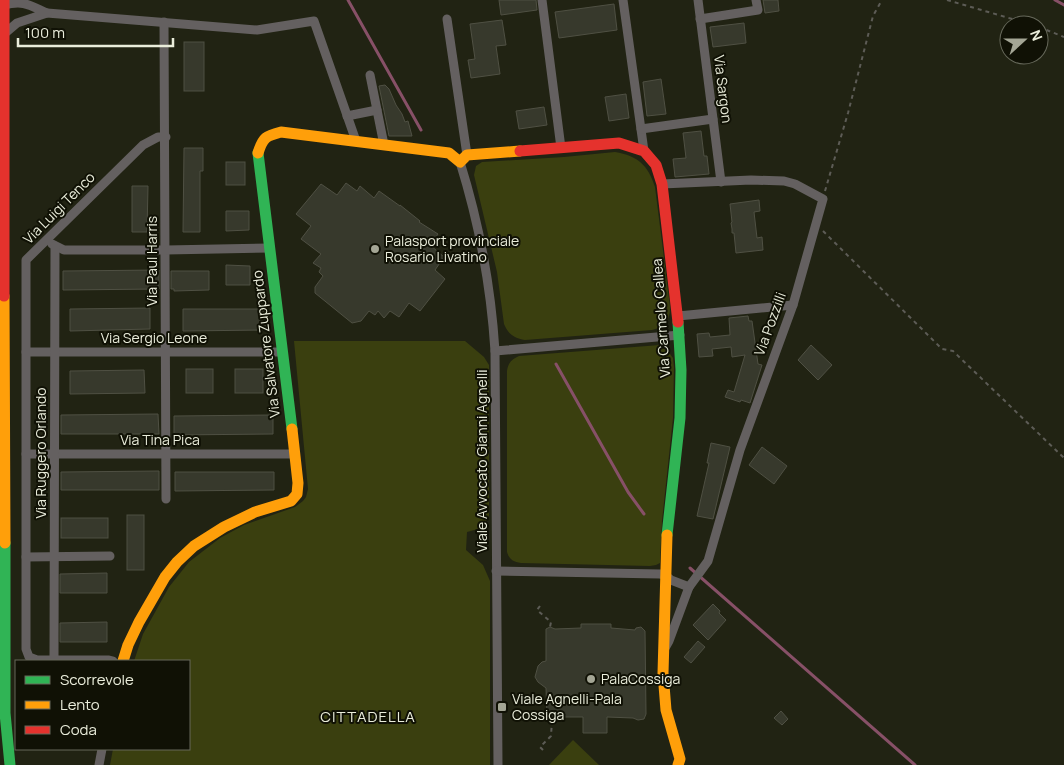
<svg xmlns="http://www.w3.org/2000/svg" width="1064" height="765" font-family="Manrope,sans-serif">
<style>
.green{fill:#3a3f0f}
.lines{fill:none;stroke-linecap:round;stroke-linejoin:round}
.stream{stroke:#875067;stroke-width:3}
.building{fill:#37392c;stroke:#4f5043}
.path{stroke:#5d5c56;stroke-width:2;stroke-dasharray:4 4;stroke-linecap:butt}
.street{stroke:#646060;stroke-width:9}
.fast{stroke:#30b455;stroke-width:11}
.slow{stroke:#ff9f0a;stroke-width:11}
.jam{stroke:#e5322d;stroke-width:11}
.poi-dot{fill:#a4a695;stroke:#101105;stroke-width:2}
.labels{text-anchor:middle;stroke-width:4;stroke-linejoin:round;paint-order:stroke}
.street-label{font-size:14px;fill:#eaeddb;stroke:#101105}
.poi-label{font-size:14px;fill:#eaeddb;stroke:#101105;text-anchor:start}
.neighbourhood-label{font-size:15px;letter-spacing:1px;fill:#eaeddb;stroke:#101105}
</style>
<rect width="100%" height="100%" fill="#212313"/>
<g class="green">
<path d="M615 152C638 156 648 165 655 187L670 306C671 319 665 327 652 330L525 340C514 338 508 334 504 324L497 272 474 175 476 166 482 162 564 157Z"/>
<polygon points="294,341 465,341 484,357 489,365 489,516 482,528 467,532 466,550 483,565 490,581 490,765 110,765 113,749 189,749 189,661 134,661 143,634 169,587 189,562 220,538 244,525 295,507 303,501 306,497 308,489"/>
<path d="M660 345 667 350 673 358 674 367 673 418 662 521 660 563 656 565 650 566 521 563C513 562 509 559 507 552V371C508 363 512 359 519 356Z"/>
<polygon points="573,740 599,765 549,765"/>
</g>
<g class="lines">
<g class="stream">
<polyline points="348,0 421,130"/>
<polyline points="1055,0 1064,5"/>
<polyline points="556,364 628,492 644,514"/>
<polyline points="690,568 915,765"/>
</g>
</g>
<g class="building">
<polygon points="499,0 536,0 537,10 501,15"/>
<polygon points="763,0 778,0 779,11 765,13"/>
<polygon points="614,4 617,30 559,38 555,12"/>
<polygon points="502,20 506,45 496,46 500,74 471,78 468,60 475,59 470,24"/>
<polygon points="744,23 746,43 713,47 710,27"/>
<rect x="184" y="42" width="20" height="49"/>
<polygon points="661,79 666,114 647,116 643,82"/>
<polygon points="385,85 389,89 396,105 402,114 405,122 408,121 412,136 389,136 379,86"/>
<polygon points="626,94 629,118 609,121 605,97"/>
<polygon points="544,107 547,125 519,129 516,111"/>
<polygon points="701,131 704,156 707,156 709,174 675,177 673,159 686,158 683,133"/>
<polygon points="184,148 203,148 203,171 200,171 200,232 183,232"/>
<rect x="226" y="162" width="19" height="23"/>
<polygon points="346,183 357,191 360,186 374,198 379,191 400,206 400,205 420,221 419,222 438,234 430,245 444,257 435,270 445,279 420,311 409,303 399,317 390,311 384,318 378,311 375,315 369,311 361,321 352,323 315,293 315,287 323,276 319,272 321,268 313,263 321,254 301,239 311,226 296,214 321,184 337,195"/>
<polygon points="132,186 148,186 147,232 132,232"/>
<polygon points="759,200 760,211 754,212 757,238 762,237 763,250 736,253 734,233 732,233 732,229 731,223 732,222 730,204"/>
<polygon points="226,211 249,211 249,230 226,231"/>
<polygon points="226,265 250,266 250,285 226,285"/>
<polygon points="159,270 159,289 63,290 63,271"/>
<polygon points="171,271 209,271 209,290 174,291 174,289 171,289"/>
<polygon points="150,308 150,329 70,331 70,309"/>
<polygon points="183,309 265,309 266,330 183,331"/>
<polygon points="748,316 749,321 752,321 758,364 762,365 750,403 741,400 740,402 725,397 728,390 734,392 745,355 732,357 731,347 712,349 713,356 699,357 697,334 709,333 710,337 730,335 729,318"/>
<polygon points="811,345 832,365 818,380 798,360"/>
<rect x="186" y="369" width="27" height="24"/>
<rect x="235" y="369" width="28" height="24"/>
<polygon points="144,370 145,393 70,394 70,371"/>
<polygon points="158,414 159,434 61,434 61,415"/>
<polygon points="273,415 273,434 174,435 174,416"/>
<polygon points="711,443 730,447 713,519 697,516 709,463 707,463"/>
<polygon points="762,447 787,466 774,484 749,465"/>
<polygon points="159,471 159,490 61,490 61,472"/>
<polygon points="175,472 274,472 274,490 175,491"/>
<rect x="127" y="515" width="17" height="55"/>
<rect x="61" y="518" width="47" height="20"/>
<polygon points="107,573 107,593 60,593 60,574"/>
<polygon points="713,604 720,611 719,613 726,620 708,640 693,625"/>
<polygon points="107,622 107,642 60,642 60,623"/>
<polygon points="581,624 611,624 611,628 635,630 636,628 641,627 645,631 646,714 644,719 638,720 633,718 607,717 607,733 583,733 583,717 558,717 552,720 550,720 547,718 546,688 538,682 535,677 538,666 542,662 546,661 546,629 550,627 555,629 581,628"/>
<polygon points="698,641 705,647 691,663 684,657"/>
<polygon points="781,711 788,719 782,725 774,718"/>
</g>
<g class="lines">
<g class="path">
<polyline points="947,0 1033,25"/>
<polyline points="1039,27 1064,37"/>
<polyline points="825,191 848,113 873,16 882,0"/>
<polyline points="823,231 942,349 953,351 1064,458"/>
<polyline points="540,606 537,610 551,622 550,627"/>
<polyline points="543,750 540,747 551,736 552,720"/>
</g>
<g class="street">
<polyline points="542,0 561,148"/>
<polyline points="623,0 644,151"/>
<polyline points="698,0 721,182"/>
<polyline points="47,13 257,30 314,21 356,141"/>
<polyline points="447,19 467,155"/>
<polyline points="700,19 758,10 756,0"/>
<polyline points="164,22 166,499"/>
<path d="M4 34 17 23 47 13C29 5 24 0 4 5"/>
<polyline points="370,75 384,145"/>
<polyline points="347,116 377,110"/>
<polyline points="641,129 713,119"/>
<path d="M460 162C479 223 491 287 495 351L498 765"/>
<polyline points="662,184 751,180 784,181 795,184 823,199 793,305 740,450 708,561 689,587 669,641 665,648"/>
<polyline points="52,244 64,250 166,250 270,248"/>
<polyline points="678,316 793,305"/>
<polyline points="495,351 680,335"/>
<polyline points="26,352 282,352"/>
<polyline points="26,454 295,454"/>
<polyline points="26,557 110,556"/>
<polyline points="496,571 660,574 665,575 671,580 689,587"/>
<polyline points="54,660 55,246"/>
<polyline points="113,661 109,660 37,660 29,657 26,649 26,260 143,145 158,137 166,137"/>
<polyline points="99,765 102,749"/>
</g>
<g class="fast">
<polyline points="258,153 292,429"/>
<polyline points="667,535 680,418 681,370 678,322"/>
<polyline points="5,543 5,713 10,765"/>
</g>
<g class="slow">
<path d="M258 153C263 137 266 136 281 132L449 153 460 162 467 155 520 151"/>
<polyline points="4,296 5,543"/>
<polyline points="667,535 663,673 666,710 680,759 678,765"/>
<polyline points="123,661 128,645 139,622 165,577 177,562 194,546 224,527 255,512 291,501 297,494 298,483 292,429"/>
</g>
<g class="jam">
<polyline points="4,0 4,296"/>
<polyline points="520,151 619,143 644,151 656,165 662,184 678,322"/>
</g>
</g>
<g class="poi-dot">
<circle cx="375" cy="249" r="5"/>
<circle cx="591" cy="679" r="5"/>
<rect x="497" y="702" width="10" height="10" rx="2.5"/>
</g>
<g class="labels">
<g class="street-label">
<text transform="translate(723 89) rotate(83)" y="5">Via Sargon</text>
<text transform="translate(59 208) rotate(-45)" y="5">Via Luigi Tenco</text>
<text transform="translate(152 261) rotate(-90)" y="5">Via Paul Harris</text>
<text transform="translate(661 318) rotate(-94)" y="5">Via Carmelo Callea</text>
<text transform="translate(770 324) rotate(-70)" y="5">Via Pozzilli</text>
<text x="154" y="343">Via Sergio Leone</text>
<text transform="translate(266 344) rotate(-97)" y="5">Via Salvatore Zuppardo</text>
<text x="160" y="445">Via Tina Pica</text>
<text transform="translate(41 453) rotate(-90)" y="5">Via Ruggero Orlando</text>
<text transform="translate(482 461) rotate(-90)" y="5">Viale Avvocato Gianni Agnelli</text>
</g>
<g class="poi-label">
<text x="385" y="246">Palasport provinciale<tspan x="385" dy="16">Rosario Livatino</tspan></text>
<text x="601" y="684">PalaCossiga</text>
<text x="512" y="704">Viale Agnelli-Pala<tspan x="512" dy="16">Cossiga</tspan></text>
</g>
<g class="neighbourhood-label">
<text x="368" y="722">CITTADELLA</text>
</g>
</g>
<rect x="15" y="660" width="175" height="90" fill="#101105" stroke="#67695b"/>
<rect x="25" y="676" width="25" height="8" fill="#30b455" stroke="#67695b"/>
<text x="60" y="685" font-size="15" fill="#eaeddb">Scorrevole</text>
<rect x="25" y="701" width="25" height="8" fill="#ff9f0a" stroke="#67695b"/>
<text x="60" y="710" font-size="15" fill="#eaeddb">Lento</text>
<rect x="25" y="726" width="25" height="8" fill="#e5322d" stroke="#67695b"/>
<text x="60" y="735" font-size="15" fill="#eaeddb">Coda</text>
<g transform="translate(1024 40) rotate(69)"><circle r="24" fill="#101105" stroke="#67695b"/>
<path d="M0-4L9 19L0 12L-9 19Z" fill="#a4a695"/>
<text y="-8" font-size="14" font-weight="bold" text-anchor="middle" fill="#eaeddb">N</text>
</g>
<path d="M18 38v8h155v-8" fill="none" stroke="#eaeddb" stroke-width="2.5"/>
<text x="25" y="38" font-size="15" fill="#eaeddb" stroke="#101105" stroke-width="4" paint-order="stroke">100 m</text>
</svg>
